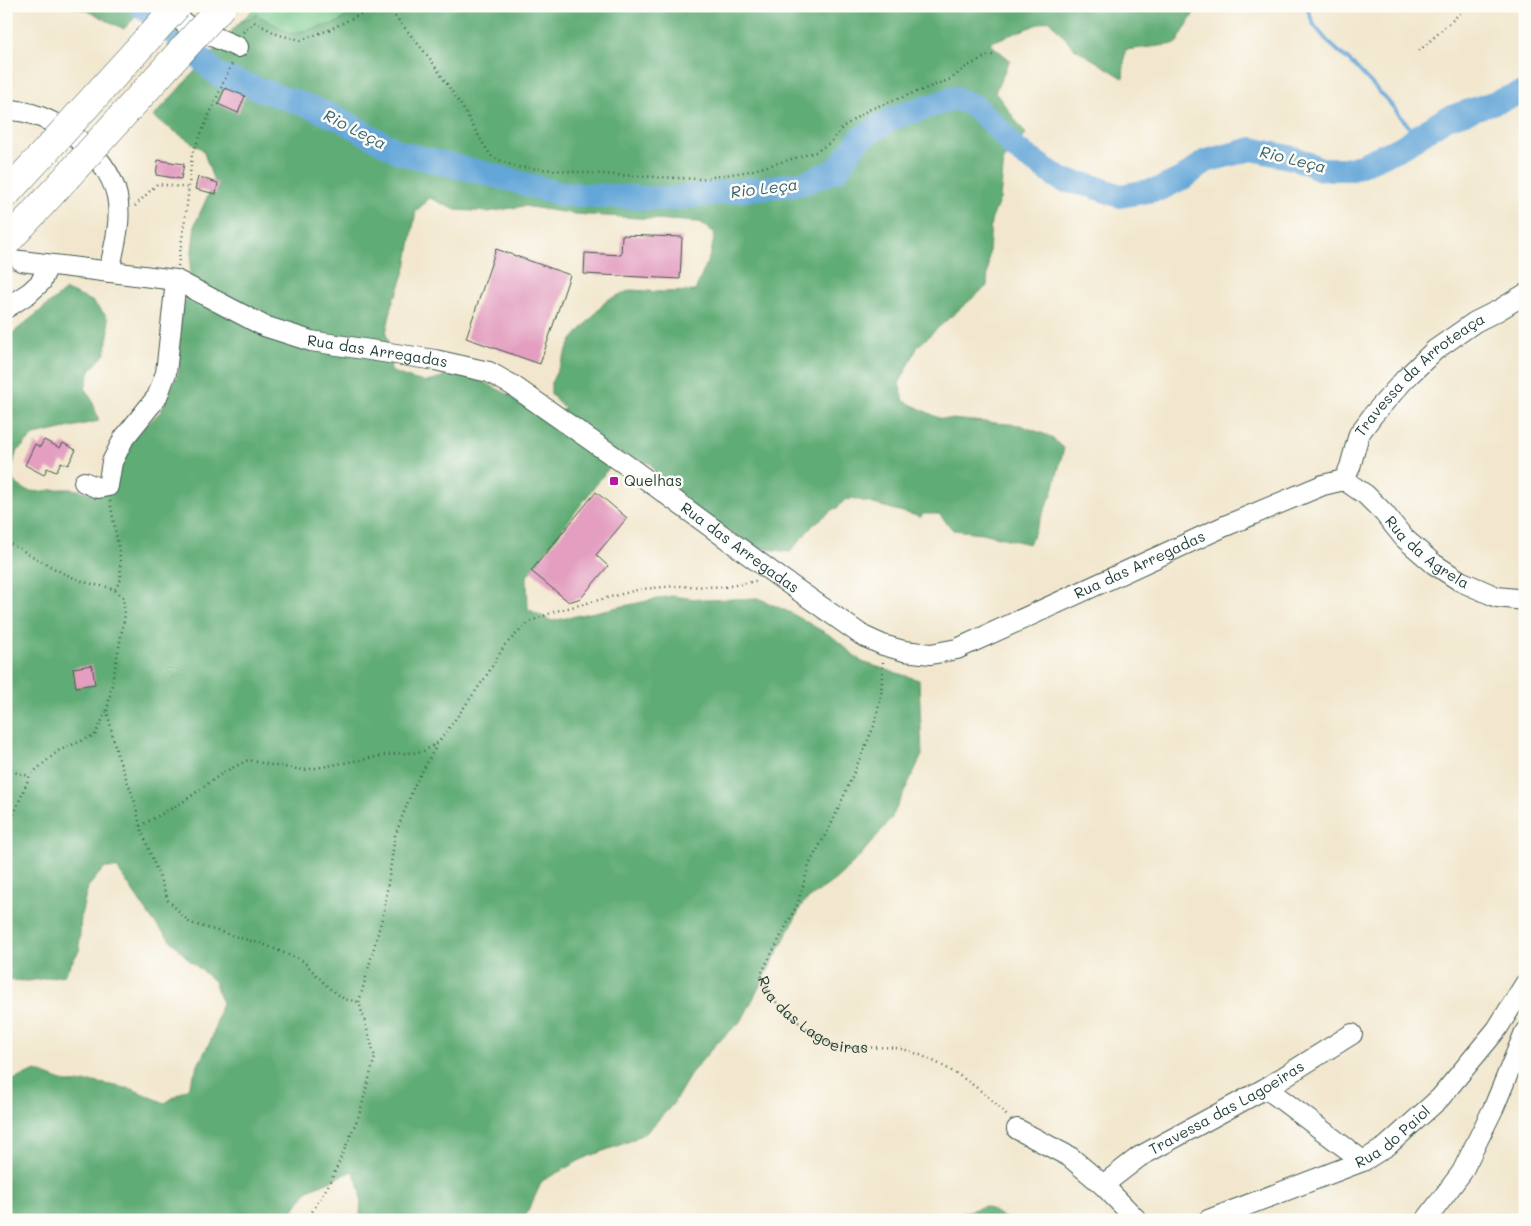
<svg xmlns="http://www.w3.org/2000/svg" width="1531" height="1226" font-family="Mali,sans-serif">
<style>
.green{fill:#75c78a;stroke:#4a825f}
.forest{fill:#60ac76;stroke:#407455;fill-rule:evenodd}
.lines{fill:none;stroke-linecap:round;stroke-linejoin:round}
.stream{stroke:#64a6d8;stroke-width:4}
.river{stroke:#64a6d8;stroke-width:24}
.building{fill:#e39ec0}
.minor-tunnel{stroke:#c8c5af;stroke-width:20;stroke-dasharray:20 10;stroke-linecap:butt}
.minor-casing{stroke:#3f564b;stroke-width:22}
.highway-casing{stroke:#3f564b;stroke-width:29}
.path{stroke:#3f564b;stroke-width:2.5;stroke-dasharray:1 4;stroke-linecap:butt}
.minor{stroke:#fff;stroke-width:20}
.highway{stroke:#fff;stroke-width:28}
.highway-bridge-casing{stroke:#3f564b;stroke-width:29;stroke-linecap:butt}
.highway-bridge{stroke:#fff;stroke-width:28}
.poi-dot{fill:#b5179e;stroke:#fdfcf7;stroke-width:2}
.labels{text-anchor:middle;stroke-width:5;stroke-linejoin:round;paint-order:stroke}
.street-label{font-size:15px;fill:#1f3d34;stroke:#fdfcf7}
.poi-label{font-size:15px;fill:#1f3d34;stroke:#fdfcf7;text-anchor:start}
.water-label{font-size:16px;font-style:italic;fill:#37626d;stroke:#fdfcf7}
</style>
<rect width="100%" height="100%" fill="#fdfcf7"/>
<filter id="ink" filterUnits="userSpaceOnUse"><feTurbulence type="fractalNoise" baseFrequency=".02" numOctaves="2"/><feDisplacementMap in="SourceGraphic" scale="10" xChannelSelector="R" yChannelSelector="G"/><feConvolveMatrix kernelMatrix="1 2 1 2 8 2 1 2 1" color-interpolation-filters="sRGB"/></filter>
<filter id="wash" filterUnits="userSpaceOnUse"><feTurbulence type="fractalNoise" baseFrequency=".0096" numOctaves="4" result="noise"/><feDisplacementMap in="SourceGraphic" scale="20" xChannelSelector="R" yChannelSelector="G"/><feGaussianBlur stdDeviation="1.12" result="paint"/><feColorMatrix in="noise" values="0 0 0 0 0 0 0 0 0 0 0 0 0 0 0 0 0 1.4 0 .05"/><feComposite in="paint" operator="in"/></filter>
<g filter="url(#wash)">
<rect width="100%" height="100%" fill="#f2e7ce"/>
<polygon class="green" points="257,6 361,6 337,23 291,34 257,15 239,23"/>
<g class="forest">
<polygon points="68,6 146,6 124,29 88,11"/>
<path d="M361 6H1198L1176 44 1125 50 1123 78 1074 48 1049 20 989 43 1010 60 995 92 1026 134 1004 159 1000 199 991 221 987 286 949 318 918 346 899 384 904 401 939 418 1020 425 1049 436 1064 448 1052 494 1029 544 982 533 953 530 939 514H922L921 517 852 498 850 500 846 499 836 509 835 508 813 525 790 552 758 548 694 511 662 485 651 464 620 453 527 576 528 609 552 621 671 596 705 600 758 598 789 612 833 637 862 662 919 680 922 755 891 819 860 856 836 879 803 903 742 1020 716 1044 692 1072 673 1104 647 1132 628 1142 584 1158 542 1181 524 1220H360L361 1191 353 1171 308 1190 286 1220H6V1078L10 1081 36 1071 67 1083 94 1082 132 1089 165 1103 188 1088 199 1063 212 1038 222 1002 214 981 189 960 153 921 117 868H104L88 887 81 915 79 951 64 975 29 981 6 980V337L9 336 66 290 92 301 104 313 108 319 109 330 105 354 90 370 85 389 92 400 99 421 34 435 16 453 10 476C28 501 43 488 68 489 78 489 89 493 99 495L127 444 161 411 179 371 180 339 176 319 187 297 195 224 214 182 203 150 153 117 239 23 257 15 291 34 337 23ZM430 198 456 210 488 212 524 206 574 214 700 222 715 233 711 253 695 291 662 292 631 290 607 300 572 340 551 383V395L565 409 547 415C516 401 487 378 452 374 445 373 438 380 431 381 421 384 399 374 390 371L392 358 386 333 394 297 397 294 406 268 416 211Z"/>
<polygon points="985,1206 1008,1220 951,1220 963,1213"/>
</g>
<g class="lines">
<polyline class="stream" points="1306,6 1314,25 1328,42 1354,65 1386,99 1412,130 1416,140"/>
<polyline class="river" points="141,6 172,31 218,75 311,107 341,120 401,153 488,174 561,194 669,199 803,183 837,170 859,139 893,118 955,98 974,106 994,124 1014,148 1062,180 1092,186 1120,196 1160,189 1185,177 1206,161 1252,149 1297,159 1321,169 1352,169 1400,148 1445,119 1525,92"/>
</g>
<g id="blocks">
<g class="building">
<polygon points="225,88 245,96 238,113 218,104"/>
<polygon points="158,160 184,164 181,179 156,175"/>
<polygon points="198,177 218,183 216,194 195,189"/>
<polygon points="622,235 682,237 680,279 584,274 585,253 621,255"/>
<polygon points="496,249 570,275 540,364 466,338"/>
<polygon points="44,440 60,448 63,443 76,450 68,465 61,462 56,472 47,468 44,475 25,465 35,444 40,447"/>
<polygon points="596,492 627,518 596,555 608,566 581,598 569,602 531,571"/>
<polygon points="92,665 95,684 76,687 73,668"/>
</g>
</g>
</g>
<g filter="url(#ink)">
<use href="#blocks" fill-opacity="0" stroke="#3f564b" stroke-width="1"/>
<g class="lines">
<polyline class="minor-tunnel" points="6,259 21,261"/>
<defs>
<g id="minor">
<polyline points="166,6 186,25 238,47"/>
<path d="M6 110C50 109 108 153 117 196 122 222 114 247 109 272"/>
<path id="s2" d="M21 261 176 280 264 326 311 341 435 360 489 372 512 385 632 469 772 572 863 636 883 645 904 651 931 654 957 649 1225 526 1323 485 1344 480"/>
<polyline points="6,308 29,293 41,282 48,265"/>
<path id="s3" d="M1344 480 1350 467 1359 434 1373 415 1405 379 1435 350 1475 322 1499 310 1525 294"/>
<path id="s4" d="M1344 480 1366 495 1384 513 1404 538 1434 564 1460 581 1497 597 1525 600"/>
<polyline points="84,482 98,488 108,486 112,462 124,438 157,397 166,373 176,280"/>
<polyline points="1266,1088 1363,1161"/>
<polyline points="1017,1129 1070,1157 1103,1185 1137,1220"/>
<path id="s5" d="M1103 1185 1139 1157 1266 1088 1352 1034"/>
<path id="s6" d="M1208 1220 1363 1161 1387 1146 1440 1098 1497 1029 1525 984"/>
<polyline points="1426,1220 1462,1172 1494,1107 1525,1032"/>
</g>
<g id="highway">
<polyline points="6,194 42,155"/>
<polyline points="6,243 66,178"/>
</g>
</defs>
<use href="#minor" class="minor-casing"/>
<use href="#highway" class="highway-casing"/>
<g class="path">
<polyline points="384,6 396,17 431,60 463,108 482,142 492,157 516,167 615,175 700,179 750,171 816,152 831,142 843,127 868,110 951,79 966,67 989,55 996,55"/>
<polyline points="243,32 254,22 279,35 301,40 329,30 376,6"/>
<polyline points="1419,51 1468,6"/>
<polyline points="135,206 157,184 189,188"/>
<polyline points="178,266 187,205 192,154 233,61"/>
<polyline points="110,501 120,557 121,579 115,589"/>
<path d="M6 542C34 555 58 574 88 583 104 588 110 584 123 597L125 615 107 711 117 754 135 802 140 826 168 900 190 923 265 945 303 961 327 986 344 999 359 1002"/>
<path id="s1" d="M883 662 881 696 874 726 833 821 809 865 797 905 761 974C764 981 766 989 770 995 785 1013 803 1027 823 1039 827 1041 832 1045 836 1046 860 1051 886 1043 909 1051 942 1062 985 1089 1007 1116"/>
<polyline points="6,770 29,776"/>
<polyline points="140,826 183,802 224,772 248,760 276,766 305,770 393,754 422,752 439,742 485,678 505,645 529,622 556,611 641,589 677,586 725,587 756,581"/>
<polyline points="6,833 30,775 58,751 95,735 106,712"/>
<polyline points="307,1220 331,1181 359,1115 375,1057 359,1002 384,911 395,836 414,786 438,743"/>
</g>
<use href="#minor" class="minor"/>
<use href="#highway" class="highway"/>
<defs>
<g id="highway-bridge">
<polyline points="42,155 177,6"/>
<polyline points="66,178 222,6"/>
</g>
</defs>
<use href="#highway-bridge" class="highway-bridge-casing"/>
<use href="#highway-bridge" class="highway-bridge"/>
</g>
</g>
<rect class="poi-dot" x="609" y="476" width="10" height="10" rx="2.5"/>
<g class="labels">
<g class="street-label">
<text dy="5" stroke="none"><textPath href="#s2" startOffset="372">Rua das Arregadas</textPath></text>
<text dy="5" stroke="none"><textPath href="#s3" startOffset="134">Travessa da Arroteaça</textPath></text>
<text dy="5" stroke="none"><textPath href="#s2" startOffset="792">Rua das Arregadas</textPath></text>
<text dy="5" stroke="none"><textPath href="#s4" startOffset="111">Rua da Agrela</textPath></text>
<text dy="5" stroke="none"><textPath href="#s2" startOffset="1242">Rua das Arregadas</textPath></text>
<text dy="5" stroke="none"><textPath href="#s1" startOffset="409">Rua das Lagoeiras</textPath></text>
<text dy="5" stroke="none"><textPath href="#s5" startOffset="146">Travessa das Lagoeiras</textPath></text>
<text dy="5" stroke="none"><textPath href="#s6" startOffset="204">Rua do Paiol</textPath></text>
</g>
<g class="poi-label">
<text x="624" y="486">Quelhas</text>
</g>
<g class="water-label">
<text transform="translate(355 129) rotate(27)" y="6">Rio Leça</text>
<text transform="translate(1293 159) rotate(14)" y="6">Rio Leça</text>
<text transform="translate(764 188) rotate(-7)" y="6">Rio Leça</text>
</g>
</g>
<rect width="1531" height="1226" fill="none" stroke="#fdfcf7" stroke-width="25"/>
</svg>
